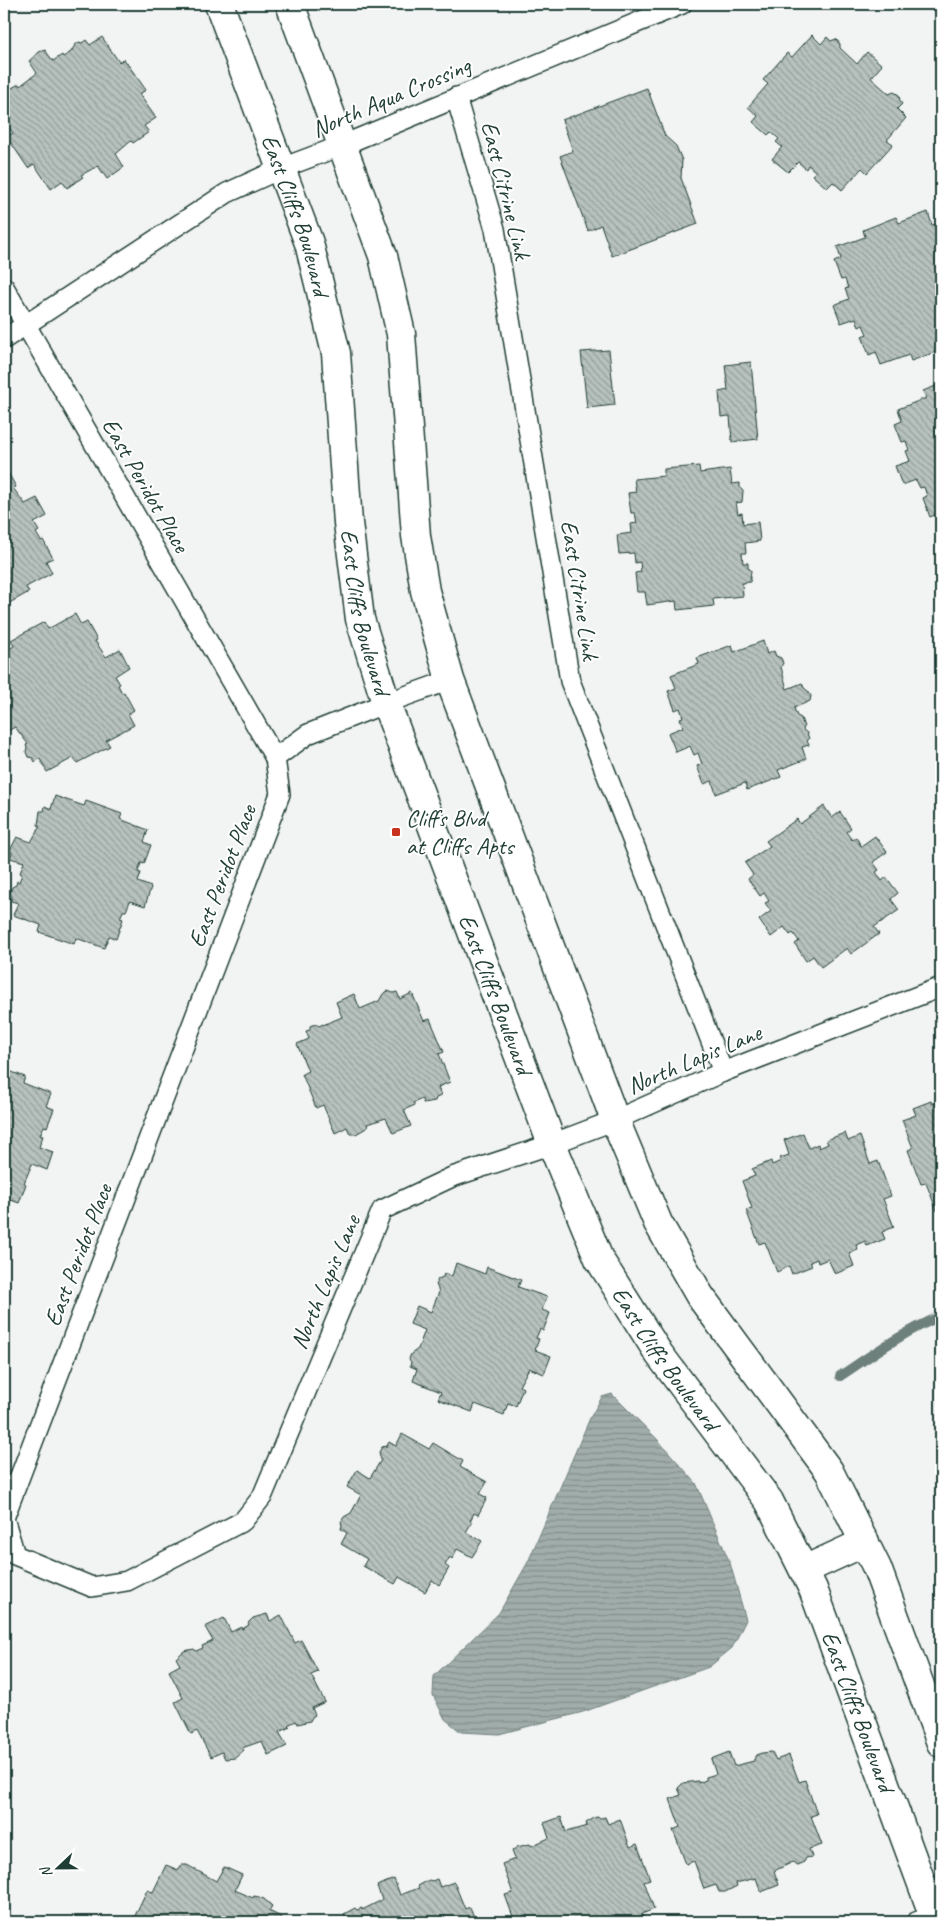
<svg xmlns="http://www.w3.org/2000/svg" width="945" height="1926" font-family="Caveat,sans-serif">
<style>
.water{fill:url(#water-rules);stroke:#6d807b}
.lines{fill:none;stroke-linecap:round;stroke-linejoin:round}
.stream{stroke:#6d807b;stroke-width:10}
.building{fill:url(#building-back-hatch);stroke:#1f3d34}
.service-casing{stroke:#1f3d34;stroke-width:22}
.tertiary-casing{stroke:#1f3d34;stroke-width:31}
.service{stroke:#fff;stroke-width:19}
.tertiary{stroke:#fff;stroke-width:28}
.poi-dot{fill:#c8321e;stroke:#fff;stroke-width:2}
.labels{text-anchor:middle;stroke-width:4;stroke-linejoin:round;paint-order:stroke}
.street-label{font-size:24px;fill:#1f3d34;stroke:#fff}
.poi-label{font-size:24px;fill:#1f3d34;stroke:#fff;text-anchor:start}
</style>
<defs>
<pattern id="water-rules" width="6" height="5" patternUnits="userSpaceOnUse" patternTransform="scale(1.25)"><rect width="6" height="5" fill="#a1adaa"/><path d="M0 2.5h6" fill="none" stroke="#838e8b"/></pattern>
<pattern id="building-back-hatch" width="6" height="6" patternUnits="userSpaceOnUse" patternTransform="scale(1.25)"><rect width="6" height="6" fill="#b7c1bd"/><path d="M-1 5l2 2M0 0l6 6M5-1l2 2" fill="none" stroke="#949e9a"/></pattern>
</defs>
<rect width="100%" height="100%" fill="#f2f3f3"/>
<filter id="ink" filterUnits="userSpaceOnUse"><feTurbulence type="fractalNoise" baseFrequency=".02" numOctaves="2"/><feDisplacementMap in="SourceGraphic" scale="10" xChannelSelector="R" yChannelSelector="G"/><feConvolveMatrix kernelMatrix="1 2 1 2 8 2 1 2 1" color-interpolation-filters="sRGB"/></filter>
<g filter="url(#ink)">
<polygon class="water" points="612,1394 657,1439 696,1483 730,1563 746,1620 732,1648 709,1667 583,1712 499,1734 461,1732 445,1719 433,1695 434,1676 499,1613 528,1562 590,1418 602,1397"/>
<g class="lines">
<path class="stream" d="M840 1376C873 1354 905 1331 941 1316"/>
</g>
<g class="building">
<polygon points="812,35 821,44 827,37 831,41 836,39 840,44 840,48 857,64 867,52 882,65 871,78 889,94 894,92 899,95 900,101 902,104 897,109 906,118 887,140 893,144 867,173 862,168 842,190 833,182 827,188 812,175 816,172 808,165 806,169 798,162 788,172 772,159 782,147 776,142 779,139 771,132 768,135 753,122 758,116 748,107 768,84 763,80 787,53 792,57"/>
<polygon points="102,37 119,62 124,59 146,90 139,94 156,118 144,126 149,132 133,143 131,141 116,154 124,167 107,179 98,166 81,175 83,177 67,188 62,181 51,189 34,164 28,168 7,137 13,133 4,120 4,103 8,100 4,95 7,93 8,90 19,84 20,86 37,73 29,61 39,52 45,50 53,61 62,55 63,57 71,52 75,45 79,42 82,43 86,40 90,45"/>
<polygon points="647,88 665,136 676,146 682,160 681,178 698,224 612,256 601,225 588,231 560,156 573,151 562,120"/>
<polygon points="928,212 932,225 940,223 941,228 941,350 911,361 909,355 881,365 876,352 869,355 862,336 867,334 863,325 859,327 856,318 841,323 834,305 849,299 845,289 848,288 845,279 841,280 834,262 841,259 837,247 865,237 863,230 896,217 899,223"/>
<polygon points="609,350 615,405 587,408 581,352"/>
<polygon points="751,362 758,439 732,442 730,416 721,417 719,392 728,390 725,365"/>
<polygon points="941,384 941,526 937,514 930,517 923,498 927,496 924,487 920,488 916,480 902,485 895,466 910,461 906,451 909,450 906,441 902,442 895,424 902,421 898,409 926,398 923,391"/>
<polygon points="699,466 700,473 730,469 732,484 740,483 740,488 743,491 742,502 736,503 738,514 742,513 743,524 758,522 760,541 745,543 746,553 742,553 743,563 748,563 748,568 751,570 750,582 742,583 743,596 713,599 714,606 677,610 676,601 647,605 645,592 637,592 635,573 641,572 640,562 635,563 634,553 619,554 617,535 632,533 631,524 637,523 635,513 631,513 628,493 636,492 634,479 664,476 664,469"/>
<polygon points="6,469 16,487 13,488 25,504 37,498 47,516 34,523 39,531 36,533 41,541 43,540 53,558 46,561 52,573 26,587 29,592 4,606 4,470"/>
<polygon points="75,614 81,625 87,622 97,640 95,641 106,657 120,649 129,667 115,676 120,684 118,685 122,693 124,692 134,710 128,714 134,725 106,740 110,746 77,763 73,758 47,772 40,759 35,762 33,758 28,757 26,752 27,748 26,745 28,744 15,727 4,733 4,711 6,710 4,705 4,652 14,646 11,640 44,622 48,629"/>
<polygon points="763,641 767,654 774,651 776,656 781,658 783,663 781,667 787,689 802,683 804,688 808,691 811,696 810,701 794,708 797,716 801,718 804,727 803,730 807,733 809,739 807,741 809,745 802,747 806,759 778,770 781,777 747,790 745,783 716,794 712,781 704,784 697,766 702,764 698,753 694,755 690,746 676,752 668,733 683,727 680,718 683,717 680,708 675,710 668,691 676,688 671,675 699,664 697,658 732,645 734,652"/>
<polygon points="55,796 84,806 86,801 122,814 120,819 148,830 144,842 151,845 144,864 141,863 138,872 141,873 138,882 151,887 145,906 130,901 126,911 123,911 120,918 123,919 116,939 109,936 104,948 76,938 74,944 39,932 41,925 13,915 18,903 11,901 12,896 10,893 12,887 16,885 17,881 19,882 22,874 20,873 24,862 10,858 12,853 10,850 17,837 31,842 40,826 38,825 40,811 44,811 45,806 51,809"/>
<polygon points="824,806 832,818 840,812 851,828 846,832 852,840 856,837 861,846 875,836 887,852 873,862 879,870 876,872 882,881 886,877 898,893 891,899 899,910 874,927 879,934 851,954 847,948 821,967 813,956 806,961 795,944 799,941 793,933 790,935 784,927 771,937 759,920 771,911 765,903 769,901 764,893 760,896 748,879 753,875 745,863 770,846 766,841 797,819 800,824"/>
<polygon points="388,991 393,993 397,992 400,999 412,993 424,1021 430,1019 444,1052 439,1054 450,1082 438,1087 441,1096 436,1098 435,1101 423,1103 422,1099 413,1103 415,1105 404,1110 411,1126 393,1133 386,1118 367,1124 368,1127 356,1134 350,1134 347,1127 335,1133 323,1105 316,1108 302,1074 308,1071 297,1044 309,1039 306,1031 310,1030 310,1026 315,1024 319,1026 323,1024 323,1025 342,1017 336,1002 354,994 360,1009 379,1001 383,994"/>
<polygon points="4,1069 25,1077 23,1083 51,1094 46,1106 54,1109 47,1127 44,1126 40,1135 43,1136 39,1147 53,1152 47,1170 32,1164 24,1183 26,1184 19,1203 11,1200 7,1211 4,1210"/>
<polygon points="931,1101 933,1104 941,1101 941,1210 937,1211 926,1183 921,1184 908,1150 913,1148 902,1120 916,1115 913,1108"/>
<polygon points="803,1133 809,1148 818,1144 819,1148 828,1144 826,1140 845,1133 848,1141 860,1136 870,1164 878,1161 891,1196 883,1199 894,1227 882,1232 885,1239 867,1246 865,1241 856,1245 858,1249 849,1253 854,1266 835,1274 828,1259 818,1263 817,1259 810,1262 812,1266 792,1274 789,1266 777,1272 765,1242 759,1244 746,1210 752,1208 742,1181 755,1176 752,1169 771,1161 772,1165 781,1161 780,1158 789,1155 784,1140"/>
<polygon points="456,1263 485,1274 487,1267 521,1280 518,1287 547,1297 542,1310 550,1313 543,1331 540,1329 536,1338 539,1339 535,1350 551,1356 544,1374 529,1368 519,1386 523,1388 516,1406 508,1403 504,1415 475,1404 472,1412 438,1399 441,1392 413,1381 417,1369 410,1366 411,1362 409,1359 411,1354 418,1349 425,1330 410,1324 417,1306 431,1312 439,1292 436,1284 438,1279 443,1277 444,1273 452,1276"/>
<polygon points="402,1434 429,1449 433,1443 463,1461 460,1467 487,1482 480,1494 487,1498 478,1515 474,1513 470,1521 472,1522 466,1532 482,1541 472,1557 457,1549 452,1559 450,1557 445,1565 449,1568 439,1585 432,1580 425,1592 399,1577 395,1584 363,1566 367,1559 341,1544 347,1533 341,1529 342,1525 341,1522 344,1517 351,1513 361,1495 347,1487 357,1470 370,1478 381,1460 379,1452 382,1447 387,1446 389,1442 396,1446"/>
<polygon points="267,1614 270,1621 281,1615 295,1643 301,1640 318,1672 311,1675 325,1702 312,1708 315,1715 312,1717 310,1721 298,1724 296,1721 288,1725 290,1727 279,1732 287,1746 268,1755 262,1741 242,1748 244,1750 235,1758 225,1759 222,1752 211,1757 197,1731 191,1734 175,1702 183,1698 169,1671 180,1665 176,1658 184,1651 194,1649 196,1651 203,1648 202,1646 213,1641 205,1627 224,1618 231,1632 241,1627 242,1629 249,1625 248,1623 253,1618"/>
<polygon points="729,1752 734,1766 754,1761 754,1759 757,1755 762,1753 772,1752 776,1760 789,1755 799,1782 805,1780 817,1814 811,1816 822,1845 809,1849 812,1857 806,1858 804,1862 797,1865 793,1862 774,1871 779,1885 761,1892 756,1878 736,1883 737,1886 725,1892 719,1892 716,1885 704,1889 694,1861 686,1864 673,1830 680,1827 670,1799 681,1795 678,1788 683,1783 698,1781 698,1783 706,1780 706,1777 716,1774 711,1759"/>
<polygon points="561,1817 566,1832 587,1826 586,1823 596,1817 601,1818 605,1817 608,1824 620,1819 630,1847 637,1844 650,1879 644,1881 654,1909 642,1914 644,1921 515,1922 505,1895 513,1893 502,1864 515,1859 512,1851 517,1847 530,1844 531,1846 549,1838 544,1823"/>
<polygon points="166,1865 178,1870 181,1865 187,1865 216,1881 224,1867 242,1875 235,1890 253,1898 254,1896 259,1897 264,1899 272,1906 269,1911 281,1917 279,1922 132,1922 147,1890 153,1892"/>
<polygon points="394,1879 400,1895 419,1888 418,1886 429,1880 432,1881 437,1879 440,1887 454,1882 465,1909 470,1907 476,1922 347,1922 344,1914 355,1908 357,1910 362,1908 362,1910 382,1900 377,1886"/>
</g>
<g class="lines">
<defs>
<g id="service">
<polyline points="456,97 495,229 570,681 723,1072"/>
<polyline points="4,287 275,758 280,794 4,1518 15,1555 92,1587 127,1581 243,1521 262,1497 382,1210 452,1177 552,1144 615,1120 723,1072 941,987"/>
<polyline points="4,339 227,193 282,168 343,145 682,4"/>
<polyline points="275,758 308,734 386,703 450,680"/>
<polyline points="916,1922 941,1913"/>
</g>
<g id="tertiary">
<path id="s1" d="M219 4 309 243 336 353 348 523 360 619 386 703 552 1144 599 1259 659 1354 769 1501 813 1589 936 1922"/>
<polyline points="290,4 383,256 401,334 416,536 425,591 450,680 615,1120 658,1223 700,1296 829,1471 877,1568 941,1743"/>
<polyline points="804,1570 865,1542"/>
</g>
</defs>
<use href="#service" class="service-casing"/>
<use href="#tertiary" class="tertiary-casing"/>
<use href="#service" class="service"/>
<use href="#tertiary" class="tertiary"/>
</g>
</g>
<rect class="poi-dot" x="391" y="827" width="10" height="10" rx="2.5"/>
<g class="labels">
<g class="street-label">
<text transform="translate(391 97) rotate(-23)" y="8">North Aqua Crossing</text>
<text transform="translate(506 190) rotate(76)" y="8">East Citrine Link</text>
<text dy="8" stroke="none"><textPath href="#s1" startOffset="225">East Cliffs Boulevard</textPath></text>
<text transform="translate(146 485) rotate(60)" y="8">East Peridot Place</text>
<text transform="translate(580 590) rotate(81)" y="8">East Citrine Link</text>
<text dy="8" stroke="none"><textPath href="#s1" startOffset="630">East Cliffs Boulevard</textPath></text>
<text transform="translate(222 876) rotate(-69)" y="8">East Peridot Place</text>
<text dy="8" stroke="none"><textPath href="#s1" startOffset="1035">East Cliffs Boulevard</textPath></text>
<text transform="translate(694 1059) rotate(-23)" y="8">North Lapis Lane</text>
<text transform="translate(78 1255) rotate(-69)" y="8">East Peridot Place</text>
<text transform="translate(325 1282) rotate(-67)" y="8">North Lapis Lane</text>
<text dy="8" stroke="none"><textPath href="#s1" startOffset="1439">East Cliffs Boulevard</textPath></text>
<text dy="8" stroke="none"><textPath href="#s1" startOffset="1844">East Cliffs Boulevard</textPath></text>
</g>
<g class="poi-label">
<text x="406" y="826">Cliffs Blvd<tspan x="406" dy="28">at Cliffs Apts</tspan></text>
</g>
</g>
<rect width="945" height="1926" fill="none" stroke="#fff" stroke-width="20"/>
<rect x="10" y="10" width="925" height="1906" fill="none" stroke="#1f3d34" stroke-width="2" filter="url(#ink)"/>
<g transform="translate(58 1868) rotate(248)" stroke="#ffffff" stroke-width="4" paint-order="stroke">
<path d="M0-4L9 19L0 12L-9 19Z" fill="#1f3d34"/>
<text y="-8" font-size="14" font-weight="bold" text-anchor="middle" fill="#1f3d34">N</text>
</g>
</svg>
